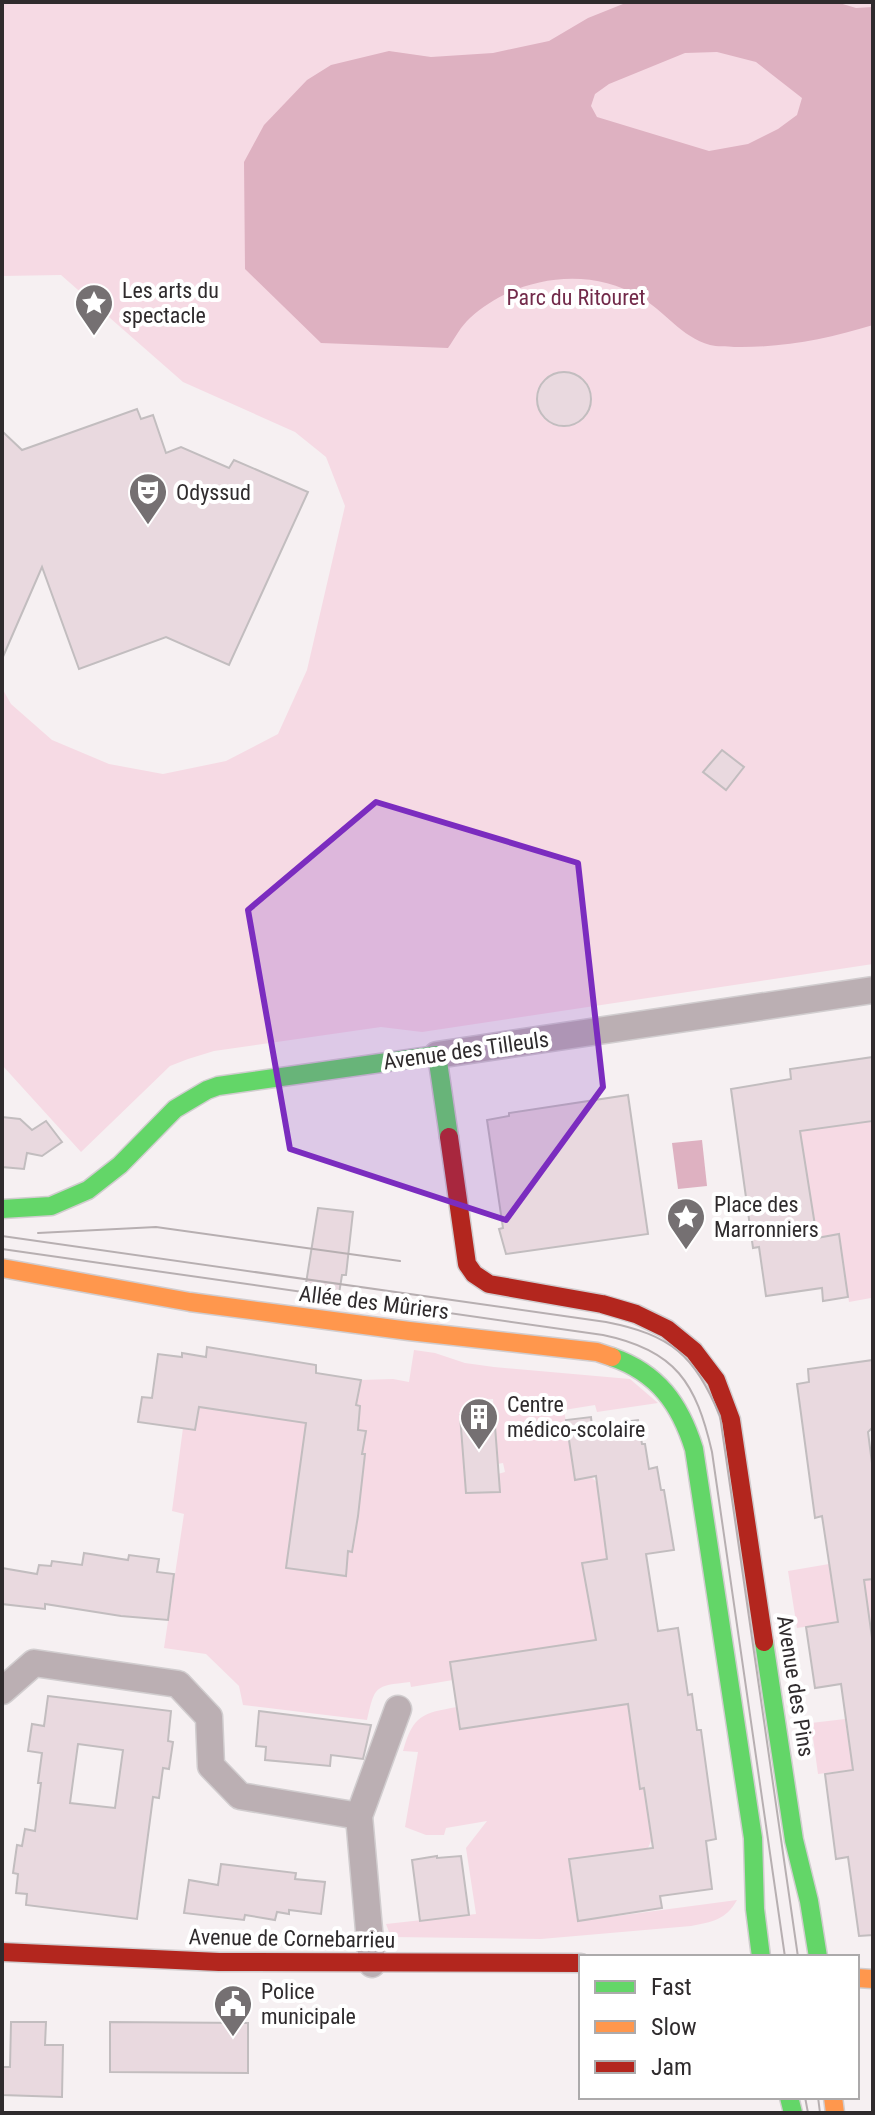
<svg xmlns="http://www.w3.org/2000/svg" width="875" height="2115" font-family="'Roboto Condensed',sans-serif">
<rect width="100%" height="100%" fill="#f6f0f2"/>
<g fill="#f6dae4" fill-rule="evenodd">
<polygon points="2,2 873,2 873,964 422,1032 381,1027 214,1051 188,1059 170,1066 81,1152 2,1065 2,688 11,704 52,740 109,764 163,774 226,761 278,734 307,670 345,506 326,457 295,432 183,382 61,275 2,276"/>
<polygon points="873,1121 873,1314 871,1298 849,1302 838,1235 816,1238 800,1131"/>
<path d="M414,1350L435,1353L465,1363L494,1367L630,1379L658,1403L597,1412L595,1405L564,1410L575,1479L591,1477L600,1485C598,1510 605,1534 611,1559L582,1563L596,1640L451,1662L453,1680L411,1687L410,1682C374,1686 375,1686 367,1720L243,1705L239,1686L206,1654L164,1648L184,1514L172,1511L183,1428L195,1430L199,1407L306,1423L286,1567L345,1576L348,1551H352L365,1455L362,1454L366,1432L358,1430L360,1406L356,1405L361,1380L393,1379L409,1382ZM493,1399L497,1464L503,1463L505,1472L498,1474L500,1491L467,1493L460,1415L474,1414L475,1400Z"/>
<polygon points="829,1564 832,1584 873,1579 873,1645 869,1618 797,1628 788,1571"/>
<path d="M628,1704L641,1789L644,1788L652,1839L648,1848L570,1859L579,1921L737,1900C726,1920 712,1922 691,1926L541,1939L391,1937L386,1924L476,1914L466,1848L487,1821L446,1828L444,1835H426L405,1827L418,1752L403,1751C413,1715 423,1713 457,1707L460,1729Z"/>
<polygon points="845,1719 849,1744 873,1741 873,1767 818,1774 811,1723"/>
</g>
<g fill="#deb1c1" fill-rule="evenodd">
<path d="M628,2H836L856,8L873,7V325C827,339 782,348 734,347C727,346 717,347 710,345C681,337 665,311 640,297C587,265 515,277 470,318C461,326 455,338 448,348L321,343L245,269L244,162L264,125L307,80L331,65L389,51L431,57L493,53L549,41L588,18ZM717,52L756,62L802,98L797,115L778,129L748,144L709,151L597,117L591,106L595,94L609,84L685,53Z"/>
<polygon points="702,1140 707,1186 678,1189 672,1143"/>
</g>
<g fill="#e9d9df" stroke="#c2bdbf" stroke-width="2" fill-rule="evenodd">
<circle cx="564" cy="399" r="27"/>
<polygon points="137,409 141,419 153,415 166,453 181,447 229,468 234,460 308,492 229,665 166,637 79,669 42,567 2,659 2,431 22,450"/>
<polygon points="722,750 744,767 726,790 703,772"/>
<polygon points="873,1057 873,1121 800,1131 817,1238 839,1234 848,1297 823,1301 822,1288 766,1296 759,1247 753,1248 731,1089 791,1079 790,1069"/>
<polygon points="628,1095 648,1234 506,1254 499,1229 503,1228 487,1120 509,1116 509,1113"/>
<polygon points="2,1117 20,1119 32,1130 46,1121 62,1142 42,1156 27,1153 24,1169 2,1167"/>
<polygon points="318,1208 353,1212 346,1275 342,1275 338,1300 304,1296"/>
<polygon points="207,1347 316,1365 316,1373 361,1380 356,1405 360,1406 358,1430 366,1431 362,1454 365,1454 358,1516 352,1552 348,1551 346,1576 286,1568 306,1423 199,1407 195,1430 138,1422 142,1397 152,1398 158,1354 182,1357 182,1353 206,1357"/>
<polygon points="873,1360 873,1427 868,1432 873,1471 873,1579 864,1580 873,1645 873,1935 859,1936 848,1857 836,1859 825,1774 853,1770 841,1684 815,1688 806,1627 838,1622 822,1516 815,1518 797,1384 809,1382 808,1369"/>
<polygon points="494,1413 500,1492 466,1493 460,1415"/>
<polygon points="591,1417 592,1426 638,1420 642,1444 645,1444 649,1469 657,1467 661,1490 664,1490 674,1550 646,1554 658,1631 678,1628 688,1695 692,1694 697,1730 701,1730 716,1839 706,1841 712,1889 660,1896 662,1908 578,1921 569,1859 653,1848 644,1788 640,1789 628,1704 460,1729 450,1662 596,1640 582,1563 607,1559 596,1476 575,1480 566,1420"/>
<polygon points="84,1553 128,1560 129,1555 159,1559 157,1572 174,1574 168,1620 121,1616 45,1604 45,1609 2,1604 2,1568 37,1574 39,1565 51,1566 52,1561 82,1565"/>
<path d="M48,1696L171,1711L168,1741L173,1742L169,1769L163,1768L159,1798L153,1797L137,1919L26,1905L27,1894L16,1893L18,1874L13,1873L17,1845L22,1846L25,1829L35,1831L41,1783H38L42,1753L28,1751L32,1724L44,1726ZM78,1744L123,1750L115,1808L70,1803Z"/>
<polygon points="259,1711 371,1725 363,1759 331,1755 330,1766 265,1760 266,1747 256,1746"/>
<polygon points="437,1856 437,1858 461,1856 469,1915 420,1921 412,1860"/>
<polygon points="221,1864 296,1873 295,1879 325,1882 321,1914 289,1910 289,1914 277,1912 275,1920 245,1915 244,1920 184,1913 189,1880 218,1885"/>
<polygon points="11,2022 46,2022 45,2045 63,2045 62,2097 2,2095 2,2067 10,2067"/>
<polygon points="110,2022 248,2023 248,2073 110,2072"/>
</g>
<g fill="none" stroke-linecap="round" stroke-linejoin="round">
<g stroke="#d1cdcf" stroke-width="29">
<g id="street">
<polyline points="437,1055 873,990"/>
<polyline points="2,1691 34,1663 178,1684 209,1717 211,1766 240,1796 359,1816"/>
<polyline points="372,1964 359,1816 398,1709"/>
</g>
</g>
<g stroke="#d1cdcf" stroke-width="21">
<g id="fast">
<polyline points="2,1209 51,1206 88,1190 120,1165 175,1109 207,1090 218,1086 437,1055 449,1137"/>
<path d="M612,1357C658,1373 680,1404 694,1449L753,1838L755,1909L761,1957"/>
<polyline points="764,1642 794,1840 809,1901 818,1957"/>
<polyline points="789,2097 793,2113"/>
</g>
</g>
<g stroke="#d1cdcf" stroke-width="21">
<g id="slow">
<polyline points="2,1268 190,1302 409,1331 597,1352 612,1357"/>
<polyline points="857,1978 873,1979"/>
<polyline points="833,2097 835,2113"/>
</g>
</g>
<g stroke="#d1cdcf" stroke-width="21">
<g id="jam">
<polyline points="449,1137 467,1264 474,1274 489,1284 602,1304 636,1314 667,1329 694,1351 716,1380 731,1420 764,1642"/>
<polyline points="2,1952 219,1962 581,1963"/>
</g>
</g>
<use href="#street" stroke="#bbafb3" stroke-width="26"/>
<use href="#fast" stroke="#63d668" stroke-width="18"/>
<use href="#slow" stroke="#ff974d" stroke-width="18"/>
<use href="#jam" stroke="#b3261e" stroke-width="18"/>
<g stroke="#b7afb1" stroke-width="2">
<polyline points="38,1233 156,1227 400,1261"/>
<path d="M2,1236L606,1322C672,1335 694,1355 720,1416L798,1957"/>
<path d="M2,1249L603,1335C676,1350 696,1383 712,1452L785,1957"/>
<polyline points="805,2097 808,2113"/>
<polyline points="818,2097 820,2113"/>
</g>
</g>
<path fill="#7b2cbf" fill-opacity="0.2" stroke="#7b2cbf" stroke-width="6" stroke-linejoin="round" d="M376,802L578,863L603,1087L506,1220L290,1149L248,910Z"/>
<defs>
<g id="sight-pin" transform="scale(2)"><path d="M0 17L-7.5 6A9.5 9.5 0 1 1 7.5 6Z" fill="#757072" stroke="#fff"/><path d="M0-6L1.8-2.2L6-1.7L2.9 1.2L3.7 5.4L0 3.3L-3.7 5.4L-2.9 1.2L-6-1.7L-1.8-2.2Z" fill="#fff"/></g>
<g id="theatre-pin" transform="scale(2)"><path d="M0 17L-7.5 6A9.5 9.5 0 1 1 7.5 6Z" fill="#757072" stroke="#fff"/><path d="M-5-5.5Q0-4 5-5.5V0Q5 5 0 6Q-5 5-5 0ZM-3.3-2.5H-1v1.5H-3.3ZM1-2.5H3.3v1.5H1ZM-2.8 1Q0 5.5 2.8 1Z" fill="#fff"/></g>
<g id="building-pin" transform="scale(2)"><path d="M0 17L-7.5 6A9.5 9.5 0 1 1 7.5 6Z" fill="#757072" stroke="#fff"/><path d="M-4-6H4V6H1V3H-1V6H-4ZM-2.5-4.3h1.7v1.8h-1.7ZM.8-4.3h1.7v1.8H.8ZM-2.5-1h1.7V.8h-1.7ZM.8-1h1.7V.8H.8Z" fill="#fff"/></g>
<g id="civic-pin" transform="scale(2)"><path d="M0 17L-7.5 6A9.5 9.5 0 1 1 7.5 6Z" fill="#757072" stroke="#fff"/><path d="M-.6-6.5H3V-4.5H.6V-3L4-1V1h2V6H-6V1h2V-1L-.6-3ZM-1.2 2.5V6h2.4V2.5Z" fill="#fff"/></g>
</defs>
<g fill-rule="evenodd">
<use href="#sight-pin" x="94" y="303"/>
<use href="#theatre-pin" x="148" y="492"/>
<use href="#sight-pin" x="686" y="1217"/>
<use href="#building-pin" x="479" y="1417"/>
<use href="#civic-pin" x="233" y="2004"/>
</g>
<g text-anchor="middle" stroke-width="8" stroke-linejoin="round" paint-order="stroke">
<g font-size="22" fill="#2f2b2d" stroke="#fff" text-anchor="start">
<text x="122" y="298">Les arts du<tspan x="122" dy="25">spectacle</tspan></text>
<text x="176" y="500">Odyssud</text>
<text x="714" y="1212">Place des<tspan x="714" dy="25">Marronniers</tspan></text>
<text x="507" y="1412">Centre<tspan x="507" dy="25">médico-scolaire</tspan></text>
<text x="261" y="1999">Police<tspan x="261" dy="25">municipale</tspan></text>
</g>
<g font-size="22" fill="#722a4a" stroke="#fff">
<text x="576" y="305">Parc du Ritouret</text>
</g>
<g font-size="22" fill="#2f2b2d" stroke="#fff">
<text transform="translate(466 1050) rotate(-8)" y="8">Avenue des Tilleuls</text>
<text transform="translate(374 1302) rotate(7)" y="8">Allée des Mûriers</text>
<text transform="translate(796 1686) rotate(81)" y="8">Avenue des Pins</text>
<text transform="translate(292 1938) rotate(1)" y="8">Avenue de Cornebarrieu</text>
</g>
</g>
<rect width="875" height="2115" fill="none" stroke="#2f2b2d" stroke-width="8"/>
<rect x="579" y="1955" width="280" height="144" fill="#ffffff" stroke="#acaaab" stroke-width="2"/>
<rect x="595" y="1981" width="40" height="12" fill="#63d668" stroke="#acaaab" stroke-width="2"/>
<text x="651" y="1995" font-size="24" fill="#2f2b2d">Fast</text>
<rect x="595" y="2021" width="40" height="12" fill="#ff974d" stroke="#acaaab" stroke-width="2"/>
<text x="651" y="2035" font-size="24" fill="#2f2b2d">Slow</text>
<rect x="595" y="2061" width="40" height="12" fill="#b3261e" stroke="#acaaab" stroke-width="2"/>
<text x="651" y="2075" font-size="24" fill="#2f2b2d">Jam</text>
</svg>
